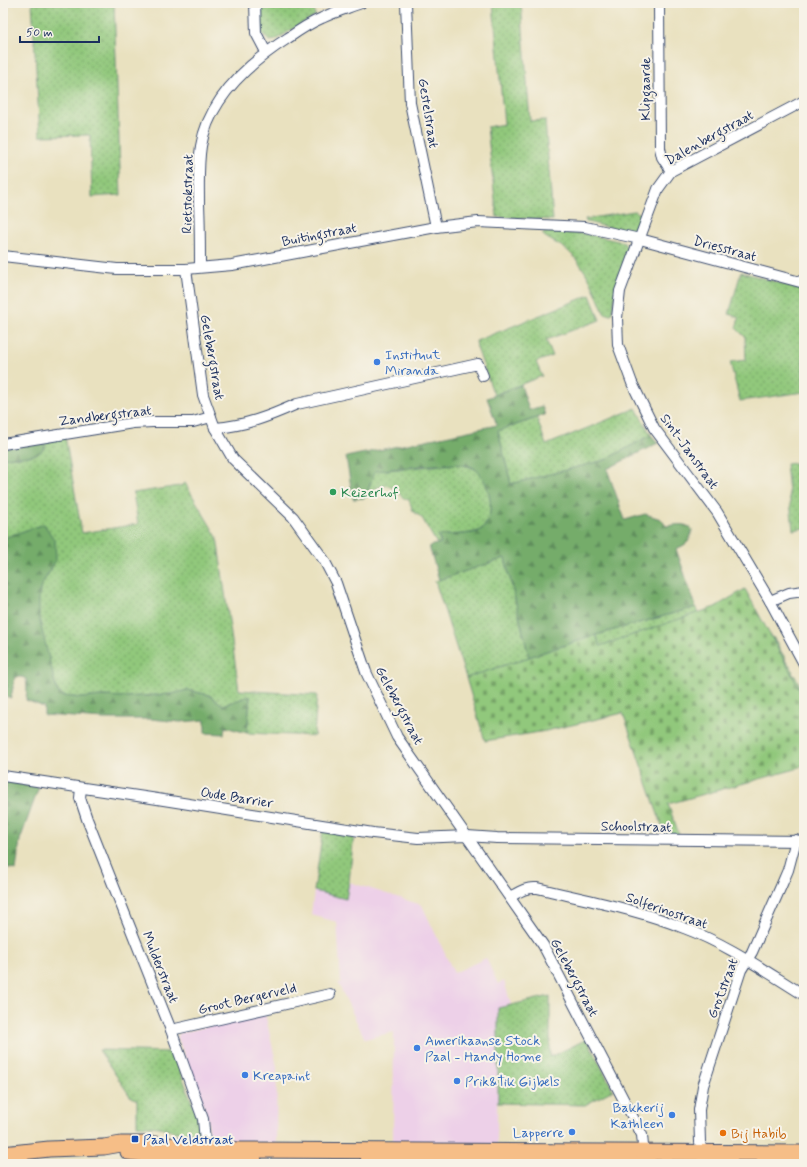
<svg xmlns="http://www.w3.org/2000/svg" width="807" height="1167" font-family="Mynerve,sans-serif">
<defs>
<pattern id="grass-dots" width="8" height="8" patternUnits="userSpaceOnUse"><rect width="8" height="8" fill="#91c87b"/><path d="M2 2h.1M6 6h.1" fill="none" stroke="#76a368" stroke-width="1.8" stroke-linecap="round"/></pattern>
<pattern id="forest-firs" width="22" height="20" patternUnits="userSpaceOnUse"><rect width="22" height="20" fill="#74ac6b"/><path d="M5 1l3.5 6h-7zM16 11l3.5 6h-7z" fill="#5e8c5b"/></pattern>
<pattern id="cemetery-stones" width="16" height="16" patternUnits="userSpaceOnUse"><rect width="16" height="16" fill="#91c87b"/><path d="M2 7V4a2 2 0 0 1 4 0v3zM10 15v-3a2 2 0 0 1 4 0v3z" fill="#76a368"/></pattern>
</defs>
<rect width="100%" height="100%" fill="#f7f3e8"/>
<filter id="ink" filterUnits="userSpaceOnUse"><feTurbulence type="fractalNoise" baseFrequency=".025" numOctaves="2"/><feDisplacementMap in="SourceGraphic" scale="8" xChannelSelector="R" yChannelSelector="G"/><feConvolveMatrix kernelMatrix="1 2 1 2 8 2 1 2 1" color-interpolation-filters="sRGB"/></filter>
<filter id="wash" filterUnits="userSpaceOnUse"><feTurbulence type="fractalNoise" baseFrequency=".012" numOctaves="4" result="noise"/><feDisplacementMap in="SourceGraphic" scale="16" xChannelSelector="R" yChannelSelector="G"/><feGaussianBlur stdDeviation="0.9" result="paint"/><feColorMatrix in="noise" values="0 0 0 0 0 0 0 0 0 0 0 0 0 0 0 0 0 1.4 0 .05"/><feComposite in="paint" operator="in"/></filter>
<g filter="url(#wash)">
<rect width="100%" height="100%" fill="#e9e1bf"/>
<g fill="#edd0e8">
<polygon points="349,882 422,905 454,973 486,958 498,984 504,981 511,1004 498,1008 497,1145 393,1144 394,1032 365,1039 338,983 341,983 337,922 311,915 314,891 346,899"/>
<polygon points="265,1013 277,1067 276,1143 213,1141 209,1132 207,1115 177,1036 180,1033"/>
</g>
<g fill="url(#grass-dots)" stroke="#567c6c">
<polygon points="32,3 114,3 121,195 92,197 90,135 40,136"/>
<polygon points="259,3 314,3 315,16 297,26 276,40 269,41 260,31"/>
<polygon points="493,3 521,3 530,121 545,120 553,220 497,217 487,127 504,124"/>
<path d="M634,211L641,214L644,218C642,222 640,226 636,228C626,234 598,224 586,222L585,219Z"/>
<path d="M545,231L586,234L623,242L627,247L628,253L616,288L612,314L610,315L604,313C595,291 587,268 568,251C562,245 546,239 542,234Z"/>
<polygon points="741,272 804,290 803,358 804,392 740,401 730,362 746,360 745,337 736,328 739,318 729,314"/>
<polygon points="590,295 600,320 546,340 553,356 536,362 542,376 494,395 477,348 476,341"/>
<polygon points="636,408 651,435 605,460 511,484 498,431 537,418 546,445"/>
<path d="M65,436L82,533L138,524L133,493L180,486L185,483L217,537L239,690L317,695L314,736L247,733L250,696L223,705L209,695L187,690L173,694L126,697L101,696L82,698L63,696L57,691C50,664 32,613 40,587C43,581 48,574 52,569L3,539V458C16,456 38,459 45,447L43,442Z"/>
<polygon points="804,462 804,528 793,530 786,464"/>
<path d="M457,464C467,466 475,467 482,475C492,488 496,522 478,531C471,534 447,535 438,536L441,543L437,544L422,518L413,511L409,500C404,499 402,497 399,493C385,479 376,487 365,498L375,471Z"/>
<polygon points="505,558 529,657 466,678 435,581"/>
<polygon points="696,607 698,613 600,646 596,635"/>
<path d="M772,637L775,639V640L779,646L778,647L781,649L780,650L786,659L785,660L791,668V669L793,671L792,673C796,676 795,678 799,681L798,682L804,691V697Z"/>
<polygon points="323,829 354,834 349,882 346,899 314,891"/>
<polygon points="550,996 550,1057 587,1039 613,1090 585,1105 498,1103 498,1008"/>
<polygon points="99,1050 173,1052 197,1116 200,1128 198,1137 182,1134 160,1127 137,1125 137,1100 130,1096"/>
<path d="M689,1158V1164C680,1164 663,1167 656,1159Z"/>
</g>
<g fill="url(#forest-firs)" stroke="#486e64">
<path d="M521,385L529,410L542,406L545,415L498,431L511,484L605,460L651,435L658,443L607,469L625,520L645,514L661,519L666,526C675,525 685,522 692,529C691,542 687,544 676,549L696,607L596,635L529,657L505,558L439,580L429,546L441,543L438,536C447,535 470,534 477,532C500,522 490,476 472,467C458,460 393,469 375,471L365,498L353,499L346,457L497,425L487,398Z"/>
<path d="M43,442L45,447C38,459 16,456 3,458V448Z"/>
<polygon points="44,524 55,541 56,560 41,586 39,595 39,618 57,691 63,696 82,698 101,696 126,697 172,694 187,690 209,695 223,705 250,696 247,733 225,727 224,734 205,733 205,720 180,722 151,719 104,719 44,715 44,707 26,700 27,688 26,679 22,677 15,677 11,698 3,695 3,539 9,536"/>
<polygon points="3,781 39,787 20,840 16,870 3,867"/>
</g>
<polygon fill="url(#cemetery-stones)" stroke="#567c6c" points="745,589 804,697 804,764 796,769 668,804 679,835 665,835 623,713 546,731 485,741 466,678 596,635 600,646 715,607"/>
</g>
<g filter="url(#ink)">
<g fill="none" stroke-linecap="round" stroke-linejoin="round">
<g stroke="#3a4a6d" stroke-width="12">
<g id="minor">
<polyline points="255,3 256,33 266,52"/>
<polyline points="406,3 410,103 436,227"/>
<polyline points="659,3 660,148 662,157 671,171"/>
<polyline points="804,101 671,171 658,189 620,291 617,318 618,345 632,383 654,428 717,512 770,601 804,664"/>
<polyline points="3,256 117,269 186,269 232,265 436,227 478,222 585,227 640,239 804,283"/>
<path d="M200,267C200,246 200,225 199,204C199,184 198,165 201,146C209,98 249,63 288,38C298,31 310,23 322,18C334,12 348,8 361,3"/>
<polyline points="186,269 203,395 215,428 233,459 293,517 324,560 336,583 366,672 397,737 543,945 642,1135 644,1157"/>
<path d="M215,428C245,426 270,416 297,404L478,364L483,376"/>
<polyline points="3,444 133,423 153,422 193,422 211,417"/>
<polyline points="770,601 789,593 804,591"/>
<polyline points="3,776 151,798 373,833 418,838 467,836 497,838 804,841"/>
<polyline points="81,788 80,798 87,819 171,1030 203,1119 206,1153"/>
<path d="M510,897C519,892 526,887 537,888C586,900 637,909 684,928C727,944 765,971 804,995"/>
<polyline points="171,1030 330,994"/>
<polyline points="704,1164 700,1142 699,1110 703,1086 741,970 752,952 782,884 788,870 796,840"/>
</g>
</g>
<g stroke="#3a4a6d" stroke-width="17">
<g id="primary">
<polyline points="128,1152 174,1157 254,1160"/>
<polyline points="3,1154 49,1149 104,1147 121,1144 153,1144 239,1150 804,1153"/>
<polyline points="368,1161 649,1164"/>
</g>
</g>
<use href="#minor" stroke="#fff" stroke-width="10"/>
<use href="#primary" stroke="#f6be87" stroke-width="15"/>
</g>
</g>
<g fill="#3f7fe0" stroke="#f7f3e8" stroke-width="1.5">
<circle cx="377" cy="362" r="4"/>
<circle cx="417" cy="1048" r="4"/>
<circle cx="245" cy="1075" r="4"/>
<circle cx="457" cy="1081" r="4"/>
<circle cx="672" cy="1115" r="4"/>
<circle cx="572" cy="1132" r="4"/>
</g>
<circle fill="#2e9e5b" stroke="#f7f3e8" stroke-width="1.5" cx="333" cy="492" r="4"/>
<circle fill="#e8710a" stroke="#f7f3e8" stroke-width="1.5" cx="723" cy="1133" r="4"/>
<rect fill="#1a4fb4" stroke="#f7f3e8" stroke-width="1.5" x="131" y="1135" width="8" height="8" rx="2"/>
<g text-anchor="middle" stroke-width="4" stroke-linejoin="round" paint-order="stroke">
<g font-size="14" fill="#1b2f5e" stroke="#f7f3e8">
<text transform="translate(645 89) rotate(-90)" y="5">Klipgaarde</text>
<text transform="translate(429 113) rotate(81)" y="5">Gestelstraat</text>
<text transform="translate(709 137) rotate(-29)" y="5">Dalenbergstraat</text>
<text transform="translate(187 194) rotate(-89)" y="5">Rietstokstraat</text>
<text transform="translate(319 234) rotate(-11)" y="5">Buitingstraat</text>
<text transform="translate(725 248) rotate(15)" y="5">Driesstraat</text>
<text transform="translate(213 357) rotate(80)" y="5">Gelebergstraat</text>
<text transform="translate(105 415) rotate(-7)" y="5">Zandbergstraat</text>
<text transform="translate(690 451) rotate(54)" y="5">Sint-Janstraat</text>
<text transform="translate(400 705) rotate(62)" y="5">Gelebergstraat</text>
<text transform="translate(237 797) rotate(9)" y="5">Oude Barrier</text>
<text transform="translate(636 826) rotate(1)" y="5">Schoolstraat</text>
<text transform="translate(667 910) rotate(19)" y="5">Solferinostraat</text>
<text transform="translate(161 967) rotate(68)" y="5">Mulderstraat</text>
<text transform="translate(575 977) rotate(62)" y="5">Gelebergstraat</text>
<text transform="translate(722 988) rotate(-69)" y="5">Grotstraat</text>
<text transform="translate(247 998) rotate(-13)" y="5">Groot Bergerveld</text>
</g>
<g font-size="14" fill="#366cbe" stroke="#f7f3e8" text-anchor="start">
<text x="385" y="359">Instituut<tspan x="385" dy="16">Miranda</tspan></text>
<text x="425" y="1045">Amerikaanse Stock<tspan x="425" dy="16">Paal - Handy Home</tspan></text>
<text x="253" y="1080">Kreapaint</text>
<text x="465" y="1086">Prik&amp;Tik Gijbels</text>
<text x="664" y="1112" text-anchor="end">Bakkerij<tspan x="664" dy="16">Kathleen</tspan></text>
<text x="564" y="1137" text-anchor="end">Lapperre</text>
</g>
<g font-size="14" fill="#27864d" stroke="#f7f3e8" text-anchor="start">
<text x="341" y="497">Keizerhof</text>
</g>
<g font-size="14" fill="#c56008" stroke="#f7f3e8" text-anchor="start">
<text x="731" y="1138">Bij Habib</text>
</g>
<g font-size="14" fill="#164399" stroke="#f7f3e8" text-anchor="start">
<text x="143" y="1144">Paal Veldstraat</text>
</g>
</g>
<rect width="807" height="1167" fill="none" stroke="#f7f3e8" stroke-width="16"/>
<path d="M20 36v6h79v-6" fill="none" stroke="#1b2f5e" stroke-width="2"/>
<text x="26" y="36" font-size="12" fill="#1b2f5e" stroke="#f7f3e8" stroke-width="3" paint-order="stroke">50 m</text>
</svg>
